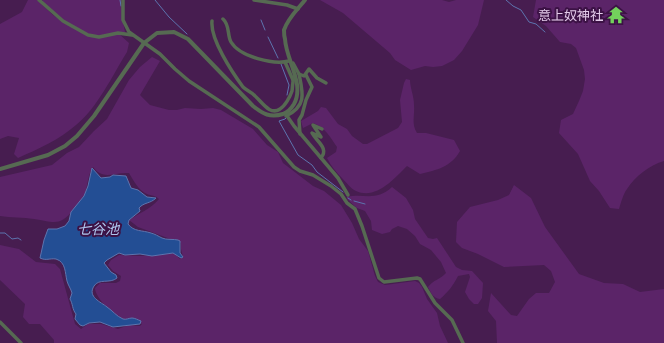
<svg xmlns="http://www.w3.org/2000/svg" width="664" height="343" font-family="'Exo 2','Noto Sans JP',sans-serif">
<rect width="100%" height="100%" fill="#471d50"/>
<g fill="#5b2468">
<path d="M28,0H37L53,15L63,22L93,37L119,34L129,43L127,52C112,76 98,107 76,125C59,140 38,149 18,158L14,154L19,138L8,136L0,139V24L22,12Z"/>
<polygon points="43,0 122,0 123,22 125,32 100,36 90,35 65,21 42,1"/>
<polygon points="320,0 442,0 449,2 456,0 484,0 478,25 462,51 454,60 442,66 433,67 425,66 411,70 395,60 390,53 343,13"/>
<path d="M536,0H664V161C650,165 635,176 627,189C623,194 621,203 619,209L610,208L599,191L590,181L578,154L559,133L561,120L573,114L579,101L583,91L585,79L584,70L576,48L571,44L560,42L546,26L533,17Z"/>
<path d="M152,57L160,61L140,95L150,105L169,110H177L185,108L201,109L213,108L221,110L253,129L267,145L278,152L283,163L313,186L324,191L341,205L352,223L359,239L368,251L375,276L378,282L385,285L415,281L419,283L422,287L427,299L437,313L440,326L448,343H54V340L40,324H29L23,317L25,304L0,280V245L19,249L36,262L55,264L60,269L75,324L81,329L88,324H101L118,329L129,325L140,326L142,324C136,320 133,323 127,321C116,319 95,298 95,288L100,283H116L120,281L121,276L113,271L108,265L111,260L119,255L141,256L174,253L180,259L183,257L181,249V243L138,227L129,220C139,213 151,209 159,199C155,195 152,196 147,194C139,191 133,180 129,173C113,172 104,181 93,167C87,176 88,187 84,196C81,201 77,205 74,209C60,227 54,222 34,219C23,217 11,218 0,216V177L52,165L67,153L79,147L94,131L107,119L129,80L140,67Z"/>
<path d="M406,79L410,80C410,88 414,96 414,105C415,115 411,124 417,133H426L454,140L460,151C451,167 437,170 420,174L407,166C394,179 376,200 356,191C351,189 346,182 342,178C336,172 331,166 327,158L336,152L337,147C330,137 325,127 313,123L303,128L301,121L318,111L321,107L326,108L338,124L347,129L352,136L363,144H367L398,128L402,122L400,100L404,83Z"/>
<polygon points="514,185 531,198 545,227 579,274 604,283 623,284 640,292 664,289 664,343 497,343 496,321 488,311 491,293 511,315 517,316 529,299 536,293 549,293 555,282 551,271 544,265 504,267 478,254 462,248 456,242 457,222 470,207 498,200 509,195"/>
<path d="M392,187L406,198L413,210L415,219L428,238L433,239L437,238L456,267L462,270L472,271L483,283L482,298L478,304H474L469,299L465,292L470,277L469,274L458,276C453,286 448,292 440,299C433,298 431,293 428,287C433,280 441,279 446,273L441,262L431,250L420,244L415,236L407,229L398,226L392,229L390,232L382,234L372,230L371,221L365,211L357,208L347,199V197C364,193 376,202 392,187Z"/>
</g>
<path fill="#234e94" stroke="#5d74ae" d="M92,168L101,178L110,177L113,175L126,176L131,188L138,190L147,197L156,198C150,204 144,202 139,208L140,211L129,220L128,224C134,232 142,230 151,233C155,234 158,236 162,238C166,240 174,239 178,240L180,241V253L183,257L181,258L173,253L152,256L140,254L125,255L119,253L107,260L104,263L111,272L116,275L117,278C110,284 99,278 94,286C87,297 101,302 107,307C113,311 116,316 123,319C126,320 129,318 132,318C135,318 138,320 141,321L140,324L113,327L100,322L89,323L83,326L80,325L75,319L76,314C72,309 73,304 70,299L72,293C71,289 68,285 67,281C65,273 66,262 56,259C50,258 46,261 40,258L44,240L48,229H57L65,226L69,221L71,212L84,196L88,186Z"/>
<g fill="none" stroke-linecap="round" stroke-linejoin="round">
<g stroke="#5d74ae" stroke-width="1">
<polyline points="120,0 121,6"/>
<polyline points="155,0 169,17 187,34"/>
<polyline points="506,0 513,6 521,10 529,22 536,24 545,32"/>
<polyline points="261,20 265,30"/>
<polyline points="268,37 278,58"/>
<polyline points="281,64 289,85 287,95"/>
<polyline points="286,118 285,119 279,121 298,155 312,165 317,172 343,192"/>
<polyline points="348,198 351,200"/>
<polyline points="354,201 365,204"/>
<polyline points="0,233 5,233 12,239 18,238 21,240"/>
</g>
<g stroke="#566a52" stroke-width="3.5">
<polyline points="39,0 63,21 88,35 99,37 118,33 132,35"/>
<polyline points="123,0 123,20 129,32 160,54 175,69 189,81 259,127 294,167 300,171 313,175 331,186 341,194 347,203 355,209 362,226 379,278 384,282 417,278 420,279 435,303 452,320 463,343"/>
<polyline points="254,0 287,5 298,9"/>
<path d="M223,19C230,25 227,35 231,42C240,57 274,65 289,61"/>
<path d="M212,21C210,39 232,72 243,87C247,91 252,92 255,96C262,102 270,116 280,109C285,106 290,97 292,91C293,85 292,81 295,76"/>
<polyline points="285,62 293,80"/>
<polyline points="293,63 299,74 304,76 309,69 317,78 326,83"/>
<polyline points="285,113 294,126 338,178 348,195"/>
<path d="M286,116C307,106 303,93 299,74"/>
<polyline points="300,134 299,120 302,115 306,100 312,87 306,75"/>
<path d="M321,158C329,148 317,142 312,133L321,137L313,125L322,129"/>
<polyline points="0,322 21,343"/>
</g>
<path stroke="#566a52" stroke-width="4" d="M0,169L48,155L65,146L77,136L94,116L144,43L157,33L174,32L188,39L253,106C263,114 270,118 283,114C288,112 291,109 294,104C305,84 286,60 285,39C284,36 284,33 284,30C288,18 298,9 305,0"/>
</g>
<defs>
<g id="temple-bare" transform="scale(1.38)"><path d="M0-6L5-2H3V0L6.5 2.5H4V6H1.5V3h-3V6H-4V2.5H-6.5L-3 0V-2H-5Z" fill="#73d25c" stroke="#3c1245" stroke-width="2.5" paint-order="stroke"/></g>
</defs>
<g fill-rule="evenodd">
<use href="#temple-bare" x="616" y="15"/>
</g>
<g text-anchor="middle" stroke-width="4" stroke-linejoin="round" paint-order="stroke">
<g font-size="13" fill="#e4cbea" stroke="#3c1245" text-anchor="end">
<text x="603" y="20">意上奴神社</text>
</g>
<g font-size="14" font-style="italic" fill="#aec7ef" stroke="#3c1245">
<text x="98" y="234">七谷池</text>
</g>
</g>
</svg>
